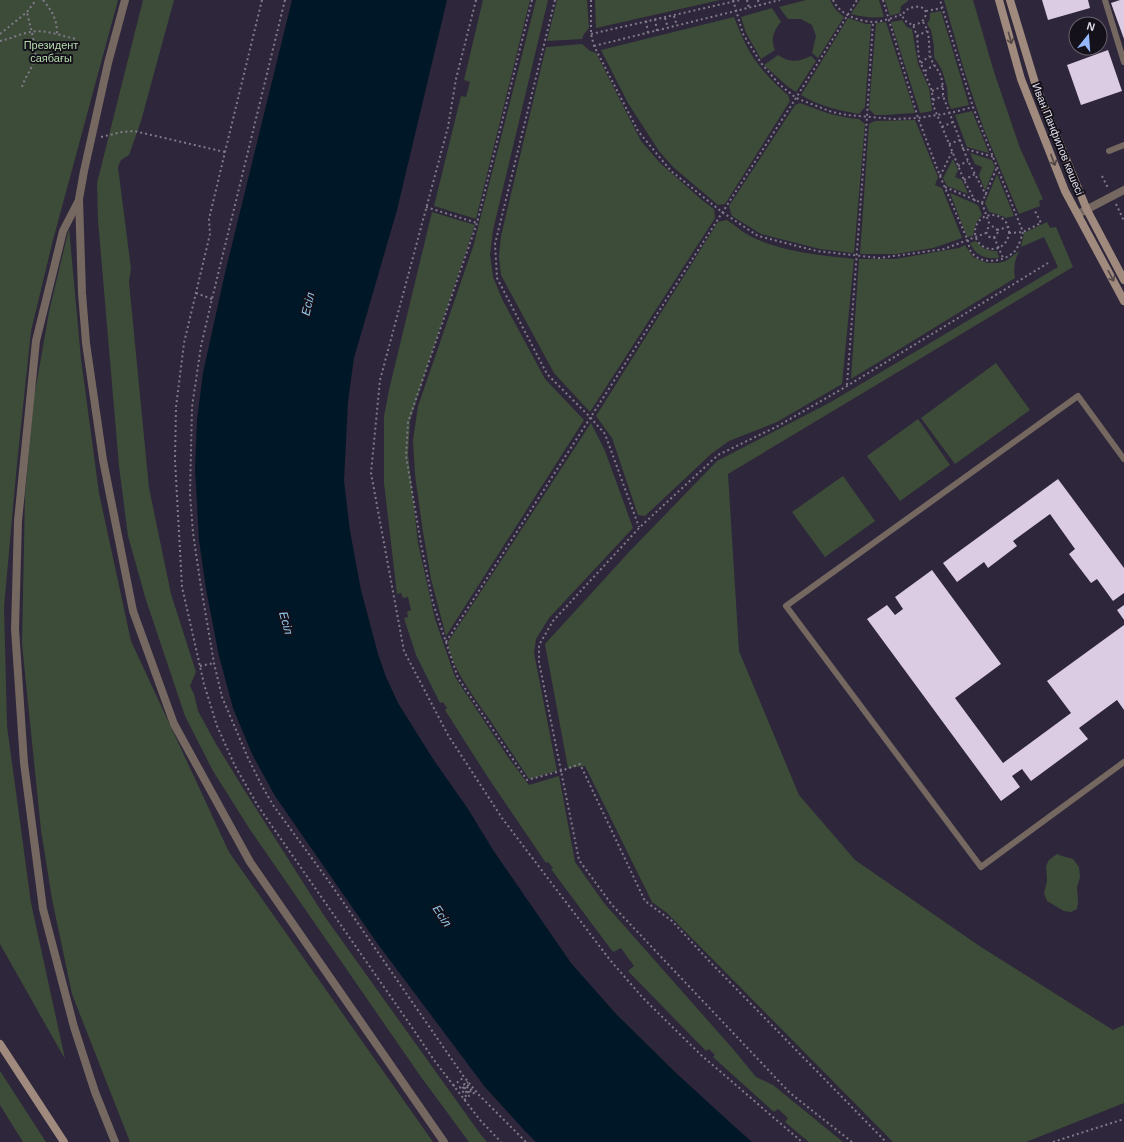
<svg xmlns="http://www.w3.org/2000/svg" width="1124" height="1142" font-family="Helvetica,sans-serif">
<rect width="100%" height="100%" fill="#2e263a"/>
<g fill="#3d4c38">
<polygon points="0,0 118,0 53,240 31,331 17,464 4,607 7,726 31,903 65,1059 0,944"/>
<polygon points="143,0 174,0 141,121 129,155 121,160 118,167 131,269 129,282 149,488 171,594 196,672 190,686 194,694 198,711 216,744 243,788 325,917 481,1135 487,1142 469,1142 421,1077 249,828 213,771 185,716 146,600 128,536 119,466 98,220 97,183"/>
<polygon points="483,0 530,0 476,219 434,206 461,96 466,97 470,82 464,80"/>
<polygon points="536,0 548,0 493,230 490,255 493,277 503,301 545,379 584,420 446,636 431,579 423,532 415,475 413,440 418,406 473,247"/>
<polygon points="557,0 587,0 589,28 584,34 582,39 547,41"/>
<polygon points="595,0 720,0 596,28"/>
<polygon points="806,0 830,0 835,9 844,17 818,58 812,53 816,36 812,25 801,19 788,19 779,7"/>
<path d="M860,0H879L884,17C872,18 863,17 851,14Z"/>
<polygon points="885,0 908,0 908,1 901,6 900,13 890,16"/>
<polygon points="944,0 973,0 994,72 1020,148 1043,199 1039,201 1040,206 1019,214 983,127 964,70"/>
<path d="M772,8L781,22C774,30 770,39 775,50L761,59L746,33L741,17Z"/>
<polygon points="941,11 969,105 951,109 948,101 947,87 942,70 934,57 934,46 931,30 927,24 930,19 930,13"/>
<path d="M734,17C738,27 742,37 747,47C755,63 774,84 788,95L790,101L725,204L718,205L673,167L659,151L628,103L601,50Z"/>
<path d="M848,18L866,24H871L865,107L859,114C839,110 818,106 801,95Z"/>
<polygon points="902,20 907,27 912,29 918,64 929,88 932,111 920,113 891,22"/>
<polygon points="886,22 915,113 885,115 875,115 869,109 876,23"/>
<polygon points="582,44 590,51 596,53 641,141 660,163 703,201 714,209 715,218 590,412 554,373 501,275 499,256 501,236 546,47"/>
<path d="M778,55C790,63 798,62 811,56L816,61L796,92L787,86L764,65Z"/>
<polygon points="800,103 830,114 849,118 859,119 865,124 854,253 820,249 761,234 732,216 729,206 795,105"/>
<polygon points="972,111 989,153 967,147 955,115"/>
<polygon points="915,120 938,177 935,185 942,188 962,238 933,248 896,254 860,254 869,124 875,121"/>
<polygon points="970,153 992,160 995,167 985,191 979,175 982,167 975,164"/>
<polygon points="953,159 958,170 955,177 962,180 968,194 947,186 943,178"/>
<polygon points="997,174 1014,216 1006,218 997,214 989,212 985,203"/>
<polygon points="950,193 978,205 982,215 976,223 973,236 967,237"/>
<polygon points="432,212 475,225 424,376 410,421 408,454 418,543 435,619 455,677 508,757 529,785 559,776 575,862 604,903 733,1049 756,1077 773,1085 843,1142 809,1142 785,1122 788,1118 778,1109 774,1112 713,1057 715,1055 709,1049 706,1051 628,971 634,966 621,948 613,952 551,869 553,868 548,862 546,863 487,776 445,710 447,708 443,702 440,703 416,655 404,618 408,617 407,612 411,610 408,597 403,598 401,593 397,594 384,483 384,416 389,390"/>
<path d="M727,220C735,225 742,232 750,236C781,252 820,255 854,259L842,384L777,422L729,441L711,454L645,516L638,515L612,438L596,416L718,222Z"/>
<polygon points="1047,222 1050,228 1056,227 1073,267 728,474 739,651 799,795 855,860 981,947 1113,1030 1124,1025 1124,1103 1026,1142 893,1142 667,913 652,902 585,766 568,768 545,644 630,551 717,461 829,403 1058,267 1044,237 1021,247 1024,233"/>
<polygon points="69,228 81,359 99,493 131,641 229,852 433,1142 130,1142 72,994 52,899 41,830 22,644 25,495 34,398 49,312"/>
<path d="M976,241C982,249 988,251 997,251L999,258C985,259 976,256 970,243Z"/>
<path d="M965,245L973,257L987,263H998L1006,261L1019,251C1015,260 1013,268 1015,278L851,379L859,259H895L959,248Z"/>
<polygon points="996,363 1030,410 955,464 921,418"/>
<polygon points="918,419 950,465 900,501 867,456"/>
<path d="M591,423L605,451L633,528L549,618L536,639L534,653L557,771L529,779C516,759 503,740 490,720C476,700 450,666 448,642Z"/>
<polygon points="843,476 875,521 825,557 792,512"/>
<polygon points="1057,854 1062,856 1073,859 1079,867 1080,877 1077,887 1078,903 1077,909 1071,912 1064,911 1047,901 1044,893 1047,881 1046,866 1049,860"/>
<polygon points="0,1071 46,1142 23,1142 0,1105"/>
</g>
<polygon fill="#001727" points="292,0 447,0 397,210 354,358 348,401 344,481 350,531 361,590 378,654 386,677 398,703 433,759 468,809 493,850 571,963 616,1014 676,1073 735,1127 752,1142 536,1142 524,1130 485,1087 377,943 275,796 252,754 233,708 219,656 206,589 199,540 195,469 197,420 203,373 225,273"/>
<g fill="#dbcce4">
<polygon points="1042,0 1088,0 1090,8 1048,20"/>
<polygon points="1120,0 1124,0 1124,39 1111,3"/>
<polygon points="1108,50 1122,91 1081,105 1067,65"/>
<polygon points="1058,479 1124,568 1124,593 1113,601 1097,579 1091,583 1069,554 1075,549 1050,514 1013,541 1017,546 988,568 984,562 957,582 943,563"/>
<polygon points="932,570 1001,664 955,698 1003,763 1071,713 1047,681 1124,625 1124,710 1117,700 1079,728 1088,739 1031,781 1022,769 1012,776 1020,787 1001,801 867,619 887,605 895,615 903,609 895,597"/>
<polygon points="1124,605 1124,620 1117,610"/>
</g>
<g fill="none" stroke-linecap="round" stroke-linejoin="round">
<g stroke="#807a8b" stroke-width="2" stroke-dasharray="2 3" stroke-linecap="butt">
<path d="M43,0C52,11 57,19 57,34"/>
<polyline points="262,0 225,152 209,219 210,234 184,343 176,407 175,460 182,587 204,684 217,726 235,766 258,806 409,1023 434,1060 480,1120 501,1142"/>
<polyline points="285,0 212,299 201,346 196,380 192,407 190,494 193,533 201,587 214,663 222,697 248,758 262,786 273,805 330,883 464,1077 479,1095 526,1142"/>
<polyline points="476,0 456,79 448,127 380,380 371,473 404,651 448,735 502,818 610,960 643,998 701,1055 802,1142"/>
<polyline points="532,0 477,223 408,422 406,456 421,544 433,603 458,678 527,780 561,771 580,764 645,901 672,921 712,964 886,1142"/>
<polyline points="555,0 495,244 497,278 547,374 590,417 605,434 639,527"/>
<polyline points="591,0 591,34 594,46 638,131 671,171 722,212 758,236 817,251 879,258 916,253 944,249 986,233"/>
<polyline points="733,0 743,34 761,63 779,84 796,98 832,112 847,115 895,119 918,118 950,113 973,107"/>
<polyline points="747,0 749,8"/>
<polyline points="758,0 759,5"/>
<path d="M833,0C840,15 858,21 873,22C883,22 894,17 903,14"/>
<path d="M883,0L918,118L940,176L968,241C969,245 969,250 972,253C982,265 1003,262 1014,252C1019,247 1021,238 1023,232L973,107L940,0"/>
<polyline points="926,11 942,8"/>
<polyline points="674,16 677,26"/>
<polyline points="665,18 668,28"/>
<polyline points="655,19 657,31"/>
<polyline points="646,21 648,33"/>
<path d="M923,22C931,34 928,42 930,55C931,62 937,68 940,74C943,81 943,89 943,96L968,161L986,195"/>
<path d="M913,25C921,24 928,18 925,10C918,0 887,15 913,25L917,36L919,59L932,91L933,105L964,180L975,201"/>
<polyline points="0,34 27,12 36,0"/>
<polyline points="591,34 740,0"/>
<polyline points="917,36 927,31"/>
<path d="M0,41C10,39 20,34 30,32C45,29 61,36 76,39"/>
<polyline points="594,46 780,0"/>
<polyline points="921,63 929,56"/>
<polyline points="925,71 934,65"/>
<path d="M22,87C25,77 32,69 35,58C37,48 29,23 27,12"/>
<polyline points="932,91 943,86"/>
<polyline points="933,100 943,96"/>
<polyline points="942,127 953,122"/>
<polyline points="101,137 122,132 134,131 225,152"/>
<polyline points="949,144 960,140"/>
<polyline points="962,148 994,157"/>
<polyline points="958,166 968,161"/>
<polyline points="940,176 952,152"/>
<polyline points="1102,176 1108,188"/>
<polyline points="964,180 975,174"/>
<polyline points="945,187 982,203 990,226"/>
<polyline points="982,203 997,167"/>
<polyline points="1116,204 1124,221"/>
<polyline points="426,207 477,223"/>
<circle cx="992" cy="232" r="17"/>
<circle cx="992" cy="232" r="5.5"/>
<polyline points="997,230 1008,227"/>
<polyline points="1009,233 1023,232 1041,223 1035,211"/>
<polyline points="994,237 1003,258"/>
<polyline points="196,293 212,299"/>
<polyline points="847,385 867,117 873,22"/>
<polyline points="446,642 796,98 857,0"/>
<polyline points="200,666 214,663"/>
<polyline points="453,1086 464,1077"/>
<polyline points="464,1100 467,1098 460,1087 462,1086 469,1096 470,1095 463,1085 465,1084 472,1094 474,1093 466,1083 468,1082"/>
<polyline points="852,1142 790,1093 612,905 579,860 539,662 539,645 553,621 640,527 718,455 778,426 847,386 1048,263"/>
<polyline points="1053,1142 1124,1119"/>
</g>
<g stroke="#756860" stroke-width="6">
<polyline points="1105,0 1124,62"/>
<polyline points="1109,151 1124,145"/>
<polyline points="1124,459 1078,396 786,606 981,867 1124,762"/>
</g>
<g stroke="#756860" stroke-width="8">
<polyline points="125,0 108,63 84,171 79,199 82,293 86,343 103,460 133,611 174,724 250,862 444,1142"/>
<polyline points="79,200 63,231 36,341 18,521 15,629 24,763 43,909 74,1027 95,1092 115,1142"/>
<polyline points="1078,214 1124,190"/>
</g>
<g stroke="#9f8a7d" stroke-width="8">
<polyline points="999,0 1021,79 1065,191 1124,301"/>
<polyline points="1010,0 1036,86 1087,210 1124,280"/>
<polyline points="0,1044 64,1142"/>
</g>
</g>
<defs><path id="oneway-shaft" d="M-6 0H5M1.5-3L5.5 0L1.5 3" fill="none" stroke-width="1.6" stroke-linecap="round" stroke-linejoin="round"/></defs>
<g stroke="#534747">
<use href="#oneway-shaft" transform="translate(1010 38) rotate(74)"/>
<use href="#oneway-shaft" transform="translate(1053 160) rotate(69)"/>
<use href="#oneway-shaft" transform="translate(1111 276) rotate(62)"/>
</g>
<g text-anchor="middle" stroke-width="4" stroke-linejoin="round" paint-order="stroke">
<g font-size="11" fill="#b6dcac" stroke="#14111a">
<text x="51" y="49">Президент<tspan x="51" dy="13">саябағы</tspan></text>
</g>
<g font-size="11" fill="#e0dce9" stroke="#14111a">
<text transform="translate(1058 139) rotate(68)" y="4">Иван Панфилов көшесі</text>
</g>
<g font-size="12" font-style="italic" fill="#94c9ee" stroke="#14111a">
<text transform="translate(308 304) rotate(-77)" y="4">Есіл</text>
<text transform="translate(286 623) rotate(75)" y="4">Есіл</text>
<text transform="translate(442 916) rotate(56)" y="4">Есіл</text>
</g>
</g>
<g transform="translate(1088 36) rotate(17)"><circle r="19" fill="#14111a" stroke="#66626d"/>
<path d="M0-3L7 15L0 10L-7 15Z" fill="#94b7fd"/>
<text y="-6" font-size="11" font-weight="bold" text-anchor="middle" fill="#e0dce9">N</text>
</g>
</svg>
